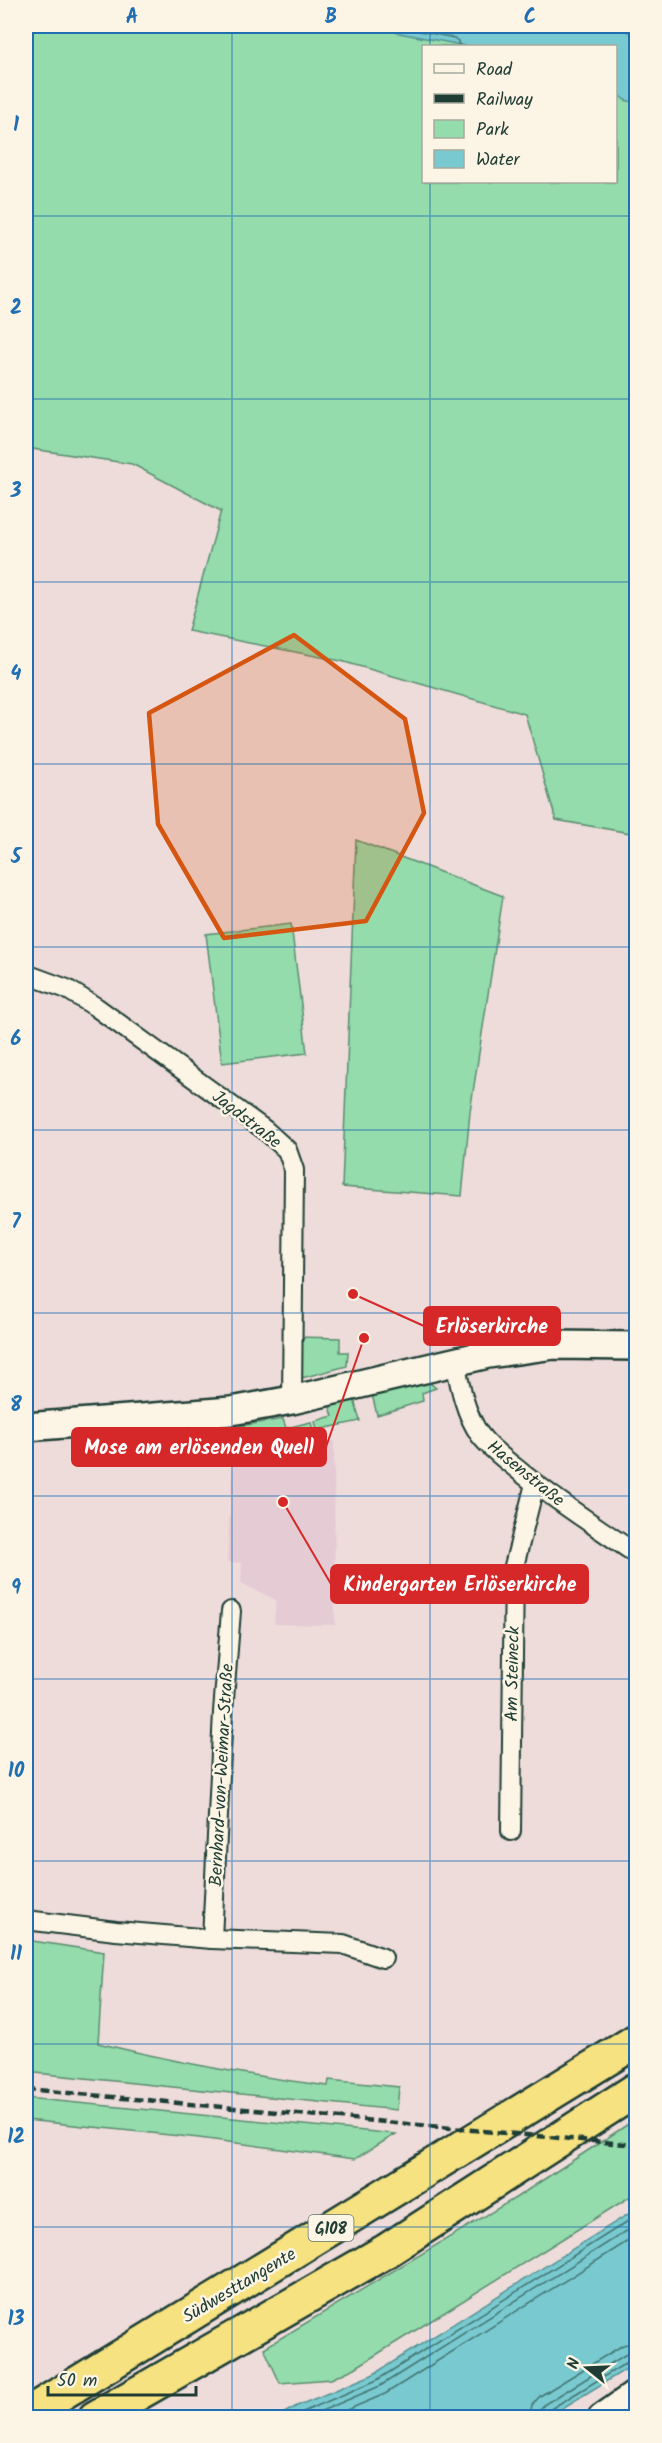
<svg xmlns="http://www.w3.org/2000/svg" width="662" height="2443" font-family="Kalam,sans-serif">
<rect width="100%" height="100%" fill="#eedcdb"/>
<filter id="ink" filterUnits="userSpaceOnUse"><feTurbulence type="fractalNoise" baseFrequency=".0167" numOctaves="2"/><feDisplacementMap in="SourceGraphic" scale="12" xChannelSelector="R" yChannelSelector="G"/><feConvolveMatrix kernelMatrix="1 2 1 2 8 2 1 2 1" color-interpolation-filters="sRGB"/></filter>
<g filter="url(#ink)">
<polygon fill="#e4cbd4" points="334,1441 335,1625 274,1624 276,1600 241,1583 242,1563 227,1562 234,1442"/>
<g fill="#94dcab" stroke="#5a8c70" stroke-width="1.5" fill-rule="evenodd">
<path d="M26,26H636V834L556,820L525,714L341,661L188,631L221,511L132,464L26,448ZM424,46H616V182H424Z"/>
<polygon points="356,840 503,896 470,1112 462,1196 342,1187"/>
<polygon points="291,924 307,1053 222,1063 206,934"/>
<polygon points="298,1337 340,1338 340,1352 348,1352 347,1366 298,1379"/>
<polygon points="419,1382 431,1384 436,1388 422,1393 423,1401 377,1415 371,1390"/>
<polygon points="353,1395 360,1421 317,1430 315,1421 333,1416 330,1407 333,1400"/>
<polygon points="283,1419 286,1428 311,1422 313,1431 280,1433 241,1432 240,1426"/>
<path d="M26,1940L104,1952L98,2043C174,2062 251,2076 328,2086L329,2080L399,2087L397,2110L26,2072Z"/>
<polygon points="26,2098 396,2134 355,2159 199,2138 26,2120"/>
<polygon points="636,2119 636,2193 355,2368 331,2379 280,2383 264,2348 517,2197"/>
</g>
<g fill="#79cad0" stroke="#559292" stroke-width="1.5">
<polygon points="377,26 607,26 636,34 636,103 625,100 616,93 616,46 467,46 399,33"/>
<polygon points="636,2209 636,2363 548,2417 277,2417 297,2406 374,2374"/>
</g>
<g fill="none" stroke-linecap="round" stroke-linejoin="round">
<g stroke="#437572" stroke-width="1.5">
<polyline points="396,26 454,38 458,41 459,46"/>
<polyline points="289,2418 377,2380 636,2216"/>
<polyline points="305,2418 380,2386 636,2225"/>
<polyline points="328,2418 385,2394 636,2236"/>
<polyline points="529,2418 532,2405 540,2396 623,2345 636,2342"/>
<polyline points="538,2418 540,2409 545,2404 628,2353 636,2351"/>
<polyline points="546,2418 549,2410 631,2360 636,2359"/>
</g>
<g stroke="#1f3d34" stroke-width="22">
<g id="street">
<polyline points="26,974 67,989 96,1007 265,1130 287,1150 294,1170 292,1400"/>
<path d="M455,1361C460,1387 465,1413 480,1435C490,1448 504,1459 517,1469C554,1500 596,1526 636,1554"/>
<polyline points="511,1831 514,1566 535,1484"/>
<polyline points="26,1920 116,1931 212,1939 343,1944 383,1958"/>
<polyline points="212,1939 223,1712 231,1611"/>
</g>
</g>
<g stroke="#1f3d34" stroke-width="32">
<g id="secondary">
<polyline points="26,1427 231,1411 292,1400 488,1354 554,1345 636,1346"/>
<polyline points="602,2418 636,2394"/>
</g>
</g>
<g stroke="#1f3d34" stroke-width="38">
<g id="highway">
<polyline points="26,2415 636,2041"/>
<polyline points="95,2418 386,2251 636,2090"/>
</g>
</g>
<use href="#street" stroke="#fcf5e5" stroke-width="18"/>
<use href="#secondary" stroke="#fcf5e5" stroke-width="27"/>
<use href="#highway" stroke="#f6e281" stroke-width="33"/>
<polyline stroke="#1f3d34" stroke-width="4.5" stroke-dasharray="9 4.5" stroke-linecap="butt" points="26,2089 636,2145"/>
</g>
</g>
<path fill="#d45610" fill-opacity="0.2" stroke="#d45610" stroke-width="4.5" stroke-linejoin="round" d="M294,635L405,719L424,813L366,921L224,938L158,824L149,713Z"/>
<path fill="none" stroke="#1f6fb2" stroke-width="1.5" stroke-opacity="0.55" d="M232,26V2418M430,26V46M430,182V2418M26,216H636M26,399H636M26,582H636M26,764H636M26,947H636M26,1130H636M26,1313H636M26,1496H636M26,1679H636M26,1861H636M26,2044H636M26,2227H636"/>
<g text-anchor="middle" stroke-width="5" stroke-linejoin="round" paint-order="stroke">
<rect fill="#fcf5e5" stroke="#617469" stroke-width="1.5" x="308.5" y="2215" width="45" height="26" rx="4.5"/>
<g font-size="16" font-weight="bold" fill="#1f3d34">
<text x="331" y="2234">G108</text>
</g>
<g font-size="18" fill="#1f3d34" stroke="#fcf5e5">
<text transform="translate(247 1119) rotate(38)" y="6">Jagdstraße</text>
<text transform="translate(526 1473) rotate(39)" y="6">Hasenstraße</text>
<text transform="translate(512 1674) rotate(-89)" y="6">Am Steineck</text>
<text transform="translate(221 1775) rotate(-87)" y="6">Bernhard-von-Weimar-Straße</text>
<text transform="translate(239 2285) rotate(-31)" y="6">Südwesttangente</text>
</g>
</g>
<path fill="none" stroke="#d62828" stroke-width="2" d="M353 1294L424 1326M364 1338L326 1447M283 1502L331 1584"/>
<g fill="#d62828" stroke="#fcf5e5" stroke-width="2">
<circle cx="353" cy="1294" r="6"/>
<circle cx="364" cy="1338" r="6"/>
<circle cx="283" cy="1502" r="6"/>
</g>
<g fill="#d62828" stroke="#d62828" stroke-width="2">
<rect x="424" y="1307" width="136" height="38" rx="6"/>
<rect x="72" y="1428" width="254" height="38" rx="6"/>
<rect x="331" y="1565" width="257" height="38" rx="6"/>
</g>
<g font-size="20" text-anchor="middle" font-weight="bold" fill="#fff">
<text x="492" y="1333">Erlöserkirche</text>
<text x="199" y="1454">Mose am erlösenden Quell</text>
<text x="460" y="1591">Kindergarten Erlöserkirche</text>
</g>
<rect width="662" height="2443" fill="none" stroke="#fcf5e5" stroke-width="66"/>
<rect x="422" y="45" width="195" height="138" fill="#fcf5e5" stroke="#a4ab9e" stroke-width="1.5"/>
<rect x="434" y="64" width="30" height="9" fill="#fcf5e5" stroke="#a4ab9e" stroke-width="1.5"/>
<text x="476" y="75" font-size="18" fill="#1f3d34">Road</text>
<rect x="434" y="94" width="30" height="9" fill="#1f3d34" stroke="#a4ab9e" stroke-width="1.5"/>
<text x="476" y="105" font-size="18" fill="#1f3d34">Railway</text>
<rect x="434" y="120" width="30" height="18" fill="#94dcab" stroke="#a4ab9e" stroke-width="1.5"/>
<text x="476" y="135" font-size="18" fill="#1f3d34">Park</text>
<rect x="434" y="150" width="30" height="18" fill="#79cad0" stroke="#a4ab9e" stroke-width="1.5"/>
<text x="476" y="165" font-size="18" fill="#1f3d34">Water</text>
<g transform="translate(587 2368) rotate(288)" stroke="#fcf5e5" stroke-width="4.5" paint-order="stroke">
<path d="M0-4.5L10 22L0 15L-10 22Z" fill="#1f3d34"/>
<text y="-9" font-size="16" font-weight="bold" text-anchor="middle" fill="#1f3d34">N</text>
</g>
<path d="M48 2386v9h148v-9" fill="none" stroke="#1f3d34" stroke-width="3"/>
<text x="57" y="2386" font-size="18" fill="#1f3d34" stroke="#fcf5e5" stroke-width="4.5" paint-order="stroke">50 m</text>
<rect x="33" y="33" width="596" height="2377" fill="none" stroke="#1f6fb2" stroke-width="2"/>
<g font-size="20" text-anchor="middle" font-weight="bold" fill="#1f6fb2">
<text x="132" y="23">A</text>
<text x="331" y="23">B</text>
<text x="530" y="23">C</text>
<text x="16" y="131">1</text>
<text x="16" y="314">2</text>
<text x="16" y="497">3</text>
<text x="16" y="680">4</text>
<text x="16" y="863">5</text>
<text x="16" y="1045">6</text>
<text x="16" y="1228">7</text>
<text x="16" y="1411">8</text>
<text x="16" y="1594">9</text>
<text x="16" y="1777">10</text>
<text x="16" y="1960">11</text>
<text x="16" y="2143">12</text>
<text x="16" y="2325">13</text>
</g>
</svg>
